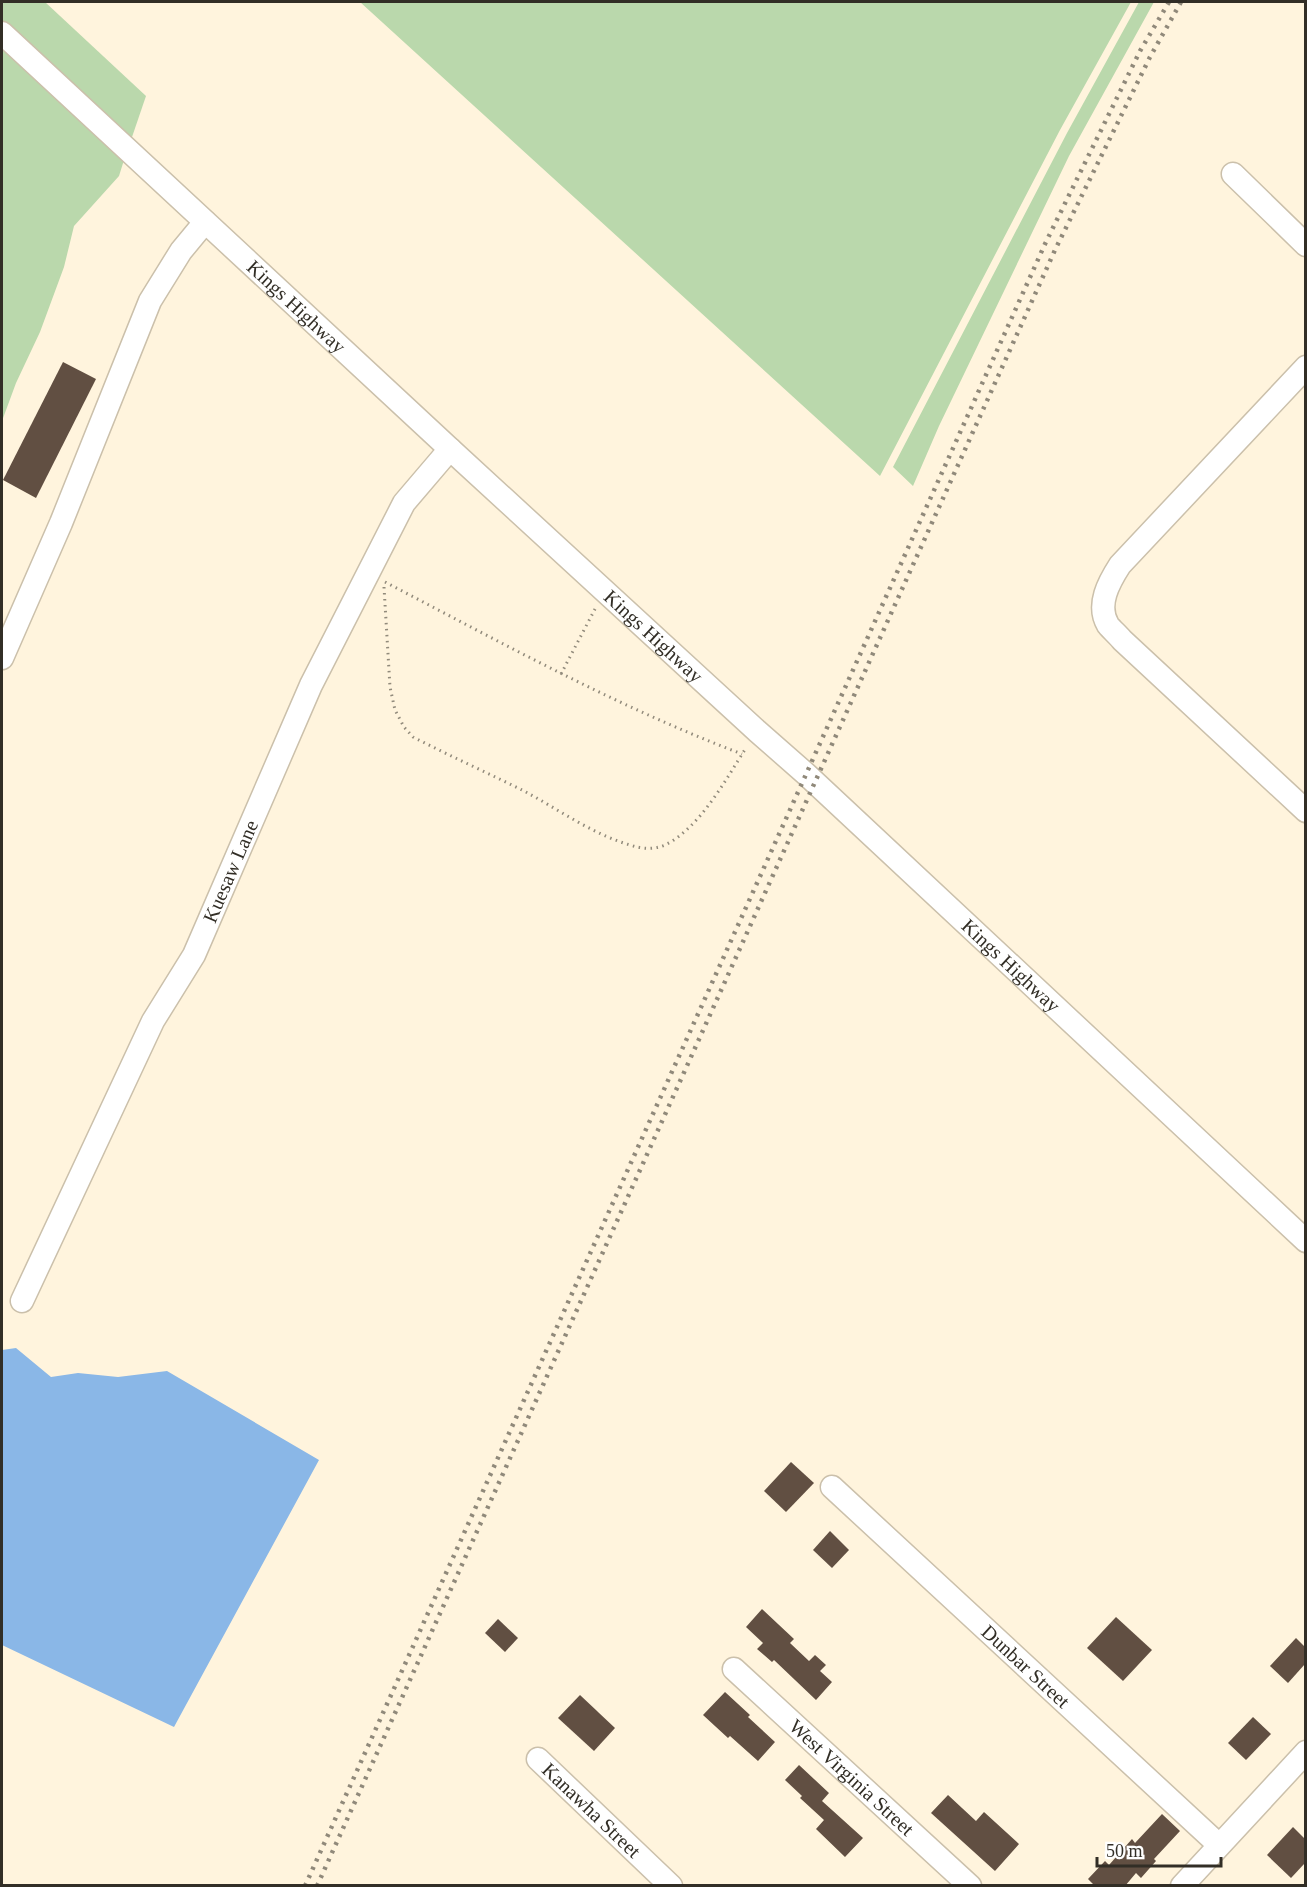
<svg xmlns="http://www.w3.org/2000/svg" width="1307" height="1887" font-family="Georgia,serif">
<rect width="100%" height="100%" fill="#fff4dd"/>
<g fill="#bad8ac">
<polygon points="2,2 45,2 146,96 131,140 2,20"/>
<polygon points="360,2 1131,2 1060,130 880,476"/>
<polygon points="1139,2 1154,2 1069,156 939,426 913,486 893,467 1067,133"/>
<polygon points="2,46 124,160 119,176 74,226 64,267 40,332 16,383 2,421"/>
</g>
<polygon fill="#8ab7e7" points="16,1348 51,1377 78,1373 118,1377 167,1371 319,1460 174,1727 2,1645 2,1350"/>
<g fill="#614f42">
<polygon points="63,362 96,379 36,498 3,480"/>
<polygon points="791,1462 814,1483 786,1512 764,1491"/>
<polygon points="830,1531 849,1550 832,1568 813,1550"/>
<polygon points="762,1609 794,1639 790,1643 809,1661 815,1655 826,1665 820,1671 832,1682 816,1700 774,1660 772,1662 757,1649 763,1643 746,1627"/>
<polygon points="1116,1617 1152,1650 1123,1681 1087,1648"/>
<polygon points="498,1619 518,1638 505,1652 485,1633"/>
<polygon points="1296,1638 1305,1647 1305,1664 1288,1683 1270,1666"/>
<polygon points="725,1692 750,1715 748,1717 775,1742 758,1761 730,1736 728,1738 703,1715"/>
<polygon points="580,1695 615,1728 594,1751 558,1718"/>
<polygon points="1253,1717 1271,1734 1246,1760 1228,1743"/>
<polygon points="799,1765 829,1793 822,1801 863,1838 845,1857 816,1829 824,1820 800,1798 802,1796 785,1780"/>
<polygon points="948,1795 976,1821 984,1812 1019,1844 995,1871 931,1813"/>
<polygon points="1162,1814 1180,1831 1154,1859 1156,1861 1141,1878 1136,1873 1125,1886 1095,1886 1088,1879 1105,1861 1109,1865 1132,1839 1135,1843"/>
<polygon points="1293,1827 1305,1839 1305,1863 1291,1878 1267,1855"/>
</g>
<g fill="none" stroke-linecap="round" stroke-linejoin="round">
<g stroke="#cbc0ab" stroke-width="25">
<g id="minor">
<path id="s1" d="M2,33L450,449L757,731L806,774L1306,1241"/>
<polyline points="1233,174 1306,245"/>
<path d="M1306,367L1120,565C1109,582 1096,605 1108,625C1112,630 1118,635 1122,640L1306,811"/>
<polyline points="2,658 61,523 150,301 181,251 205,222"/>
<path id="s2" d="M22,1301L153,1021L194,955L311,685L404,503L450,449"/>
<path id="s3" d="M832,1487L1219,1845"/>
<path id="s4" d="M734,1669L970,1886"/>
<path id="s5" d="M538,1759L671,1886"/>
<polyline points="1182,1886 1306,1752"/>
</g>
</g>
<g stroke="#918a7b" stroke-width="3" stroke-dasharray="1.5 4.5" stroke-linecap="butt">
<path d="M385,582C502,643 618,707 742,754"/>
<path d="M384,587L390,687L395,710L404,727L413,737C450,756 488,773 524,791C558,809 592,834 630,845C642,849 653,850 665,845C700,828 726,779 746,748"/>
<polyline points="561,674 595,609"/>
</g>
<use href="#minor" stroke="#fff" stroke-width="22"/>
<g stroke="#90897a" stroke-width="4.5" stroke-dasharray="3 6" stroke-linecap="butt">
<polyline points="305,1886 1045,244 1140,51 1169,2"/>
<polyline points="317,1886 1055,250 1150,57 1181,2"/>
</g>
</g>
<g text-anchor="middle" stroke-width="6" stroke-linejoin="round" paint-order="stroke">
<g font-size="20" fill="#322e26" stroke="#fff">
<text dy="7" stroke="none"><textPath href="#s1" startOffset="402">Kings Highway</textPath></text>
<text dy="7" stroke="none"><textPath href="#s1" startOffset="888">Kings Highway</textPath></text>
<text dy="7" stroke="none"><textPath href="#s2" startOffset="478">Kuesaw Lane</textPath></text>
<text dy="7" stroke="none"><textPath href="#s1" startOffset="1374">Kings Highway</textPath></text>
<text dy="7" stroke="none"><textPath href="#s3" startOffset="264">Dunbar Street</textPath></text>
<text dy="7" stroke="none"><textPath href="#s4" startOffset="160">West Virginia Street</textPath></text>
<text dy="7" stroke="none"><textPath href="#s5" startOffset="74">Kanawha Street</textPath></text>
</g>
</g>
<rect width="1307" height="1887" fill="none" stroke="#322e26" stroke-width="6"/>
<path d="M1097 1857v9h124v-9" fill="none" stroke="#322e26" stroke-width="3"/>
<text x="1106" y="1857" font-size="18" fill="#322e26" stroke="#ffffff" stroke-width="4.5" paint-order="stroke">50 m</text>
</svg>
